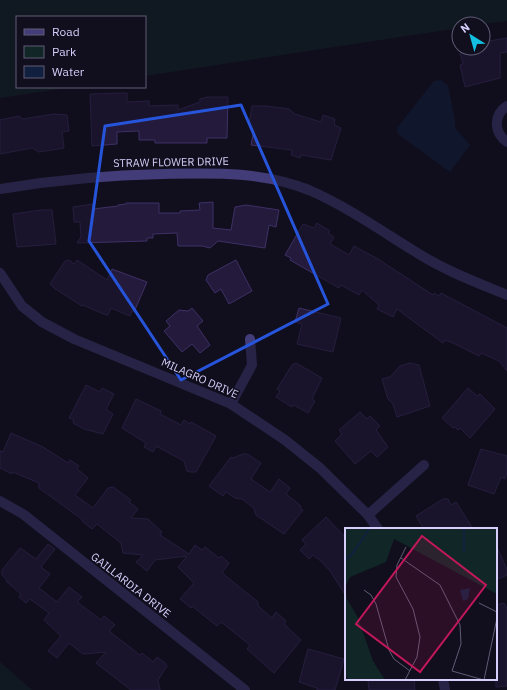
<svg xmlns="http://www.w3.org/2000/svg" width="507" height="690" font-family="'IBM Plex Sans',sans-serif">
<rect width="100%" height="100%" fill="#110e1d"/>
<g fill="#112626">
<polygon points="0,0 507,0 507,21 483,24 459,24 459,28 145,76 145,17 17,17 17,87 72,87 0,98"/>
<polygon points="0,662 32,690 0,690"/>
</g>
<polygon fill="#11203e" points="441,80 448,86 455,120 455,128 470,145 450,172 398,134 397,128 434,81"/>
<g fill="#241b3c" stroke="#3e3066">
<polygon points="507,38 507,52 500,53 500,78 465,87 460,65 463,64 460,53 483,48 483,42"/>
<polygon points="127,93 127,102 149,101 149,106 178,105 178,110 200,102 200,99 207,97 228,97 227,138 207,138 207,143 155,143 155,140 139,140 139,131 117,132 117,144 92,146 90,94"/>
<polygon points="252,106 266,106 289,109 295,114 321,122 323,115 335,119 334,125 341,128 331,160 301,155 300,158 291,155 292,150 251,145 254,130 249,124"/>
<polygon points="54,114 67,115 69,131 62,132 64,148 39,152 32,148 0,154 0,120 19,116 23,119"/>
<polygon points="213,202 213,228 231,230 235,207 246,205 279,210 276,227 269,225 265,248 218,241 210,248 202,246 178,246 177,233 153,234 153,238 147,238 147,241 77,243 81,237 80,222 74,222 73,207 93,204 93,209 118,206 118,205 126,204 126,203 159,203 159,213 180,213 180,211 200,210 199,203"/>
<polygon points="41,210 52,210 56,244 17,247 13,214"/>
<polygon points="317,223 330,231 328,233 334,237 330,244 349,255 354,246 378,259 433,295 434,293 439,296 441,293 507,328 507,371 499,361 481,353 479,356 453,343 445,340 443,343 397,309 393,317 377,309 379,305 362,290 359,295 341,285 339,288 290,260 291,258 285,255 303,224 314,228"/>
<polygon points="69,260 74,264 77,260 107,280 112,269 147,282 134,312 132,311 130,316 111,308 108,315 106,315 83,305 82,306 54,288 50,284 65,261"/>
<polygon points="236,260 252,291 229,304 221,289 215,293 206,280 208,275"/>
<polygon points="192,308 203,321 197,326 210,345 200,353 192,344 182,352 164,331 170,326 166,321 179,310 188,311"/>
<polygon points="299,308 341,318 333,352 297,344 302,324 295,322"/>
<polygon points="296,363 322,378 312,399 315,401 308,413 294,405 292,407 276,397 280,391 277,389 292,365"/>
<polygon points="410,363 419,365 430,406 397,417 393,404 388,399 382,379 390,377 400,366"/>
<polygon points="86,385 100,392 102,388 114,394 106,409 113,414 103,434 84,429 73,423 74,420 69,418"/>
<polygon points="468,388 477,396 480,394 495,409 470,438 460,428 458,430 455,427 453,428 442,418"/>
<polygon points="136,399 161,411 160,414 181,425 184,420 190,424 191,422 216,436 196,472 190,472 187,471 184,461 156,446 153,452 144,447 146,443 122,428"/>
<polygon points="360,412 367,419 370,416 380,426 376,430 388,447 377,457 371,451 355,464 335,441 342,434 339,430"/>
<polygon points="11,433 43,447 68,463 70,460 79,466 77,469 88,478 75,495 93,508 108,488 113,487 131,500 129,502 138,509 131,518 148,519 162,532 160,535 189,554 195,545 202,550 205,547 219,558 221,556 229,563 222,573 258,602 258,606 272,618 276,612 286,621 284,624 301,640 274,673 247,649 250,645 221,622 217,626 192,606 191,608 180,599 194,583 178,567 187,556 155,560 147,571 136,562 143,555 123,553 121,543 97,524 92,529 82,521 83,520 39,488 39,483 13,472 12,474 0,468 0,451 3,452"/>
<polygon points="481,449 507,456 507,472 505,479 501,477 494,494 468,485"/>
<polygon points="243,454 247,454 261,463 251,479 270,492 279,479 290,488 286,494 301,506 300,508 303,510 284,534 256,515 254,508 242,499 235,498 226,492 223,496 209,486 231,457 233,458"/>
<polygon points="443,499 448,499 451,505 456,502 473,529 424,529 416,516"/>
<polygon points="326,517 346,538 346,596 330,571 322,562 313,555 309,559 300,550 306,544 302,540"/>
<polygon points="48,544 55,549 41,567 50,574 39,588 57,602 69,587 82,597 77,602 101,620 104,616 115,625 109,631 140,655 142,653 153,662 157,657 165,663 167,666 158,680 160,690 131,690 96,663 106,652 83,654 69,643 57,658 48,651 61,636 44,620 49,613 30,599 26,603 19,597 21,594 6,581 7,580 2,575 2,570 20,548 36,559"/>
<polygon points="496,545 507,570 507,575 496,580"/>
<polygon points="504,603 507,608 507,686 496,687 496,605"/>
<polygon points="308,649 344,659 335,690 317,690 317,688 299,682"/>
<polygon points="376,679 414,679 415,690 369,690 368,681"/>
</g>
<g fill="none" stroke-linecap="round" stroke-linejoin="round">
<g stroke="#423d78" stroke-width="10">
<path d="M507,106C493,115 494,133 507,142"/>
<path d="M0,189C54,180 108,175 163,174C214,173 260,171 309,190C348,207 383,232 419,254C446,271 478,283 507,295"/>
<polyline points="0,273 22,306 42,322 74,339 231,404 285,440 320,468 368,515 378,529"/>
<polyline points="231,404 252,365 250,339"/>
<polyline points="0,501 23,514 245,690"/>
<polyline points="368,515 424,465"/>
<polyline points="443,679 445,690"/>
</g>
</g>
<path d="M0 0H507V690H0ZM241,105L328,304L181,380L89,241L105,126Z" fill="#110e1d" fill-opacity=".55" fill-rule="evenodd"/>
<path fill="none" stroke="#2654da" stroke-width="3" stroke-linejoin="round" d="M241,105L328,304L181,380L89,241L105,126Z"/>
<g text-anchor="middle" stroke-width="3" stroke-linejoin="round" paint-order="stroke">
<g font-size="11" fill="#d6cefb" stroke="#110e1d">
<text transform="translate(171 162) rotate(-1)" y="4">STRAW FLOWER DRIVE</text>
<text transform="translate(200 378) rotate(24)" y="4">MILAGRO DRIVE</text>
<text transform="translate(131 585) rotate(38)" y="4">GAILLARDIA DRIVE</text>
</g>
</g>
<g transform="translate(345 528)">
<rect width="152" height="152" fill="#110e1d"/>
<path d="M0,0H152V66L49,11L41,34L5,49L0,59L2,71L13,90L28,133L40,152H3L0,146Z" fill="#112626"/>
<path d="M125,60L123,71L118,73L115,62Z" fill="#11203e"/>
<path fill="none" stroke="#11203e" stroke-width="2" d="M119,23V0M0,32L7,26L25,0"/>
<path fill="none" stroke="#605b76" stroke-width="1" d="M56,30L95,57L115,97L116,116L107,143L139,152L152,90M19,62L26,67L31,76L44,122L49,131L65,143M134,75L152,84M60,152L72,129L75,109L68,81L51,49L52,37L61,19"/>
<path fill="#c2185b" fill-opacity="0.15" stroke="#c2185b" stroke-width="2" d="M77,8L141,57L75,144L11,96Z"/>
<rect width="152" height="152" fill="none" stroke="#d6cefb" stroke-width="2"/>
</g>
<rect x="16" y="16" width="130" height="72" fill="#110e1d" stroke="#605b76"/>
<rect x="24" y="29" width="20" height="6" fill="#423d78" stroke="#605b76"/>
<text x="52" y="36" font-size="12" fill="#d6cefb">Road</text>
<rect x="24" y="46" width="20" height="12" fill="#112626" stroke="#605b76"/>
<text x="52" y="56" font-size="12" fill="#d6cefb">Park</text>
<rect x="24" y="66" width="20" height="12" fill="#11203e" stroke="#605b76"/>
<text x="52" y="76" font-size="12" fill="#d6cefb">Water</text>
<g transform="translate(471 36) rotate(323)"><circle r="19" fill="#110e1d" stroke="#605b76"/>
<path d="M0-3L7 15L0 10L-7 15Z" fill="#14c0e1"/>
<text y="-6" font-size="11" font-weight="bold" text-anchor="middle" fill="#d6cefb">N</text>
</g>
</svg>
